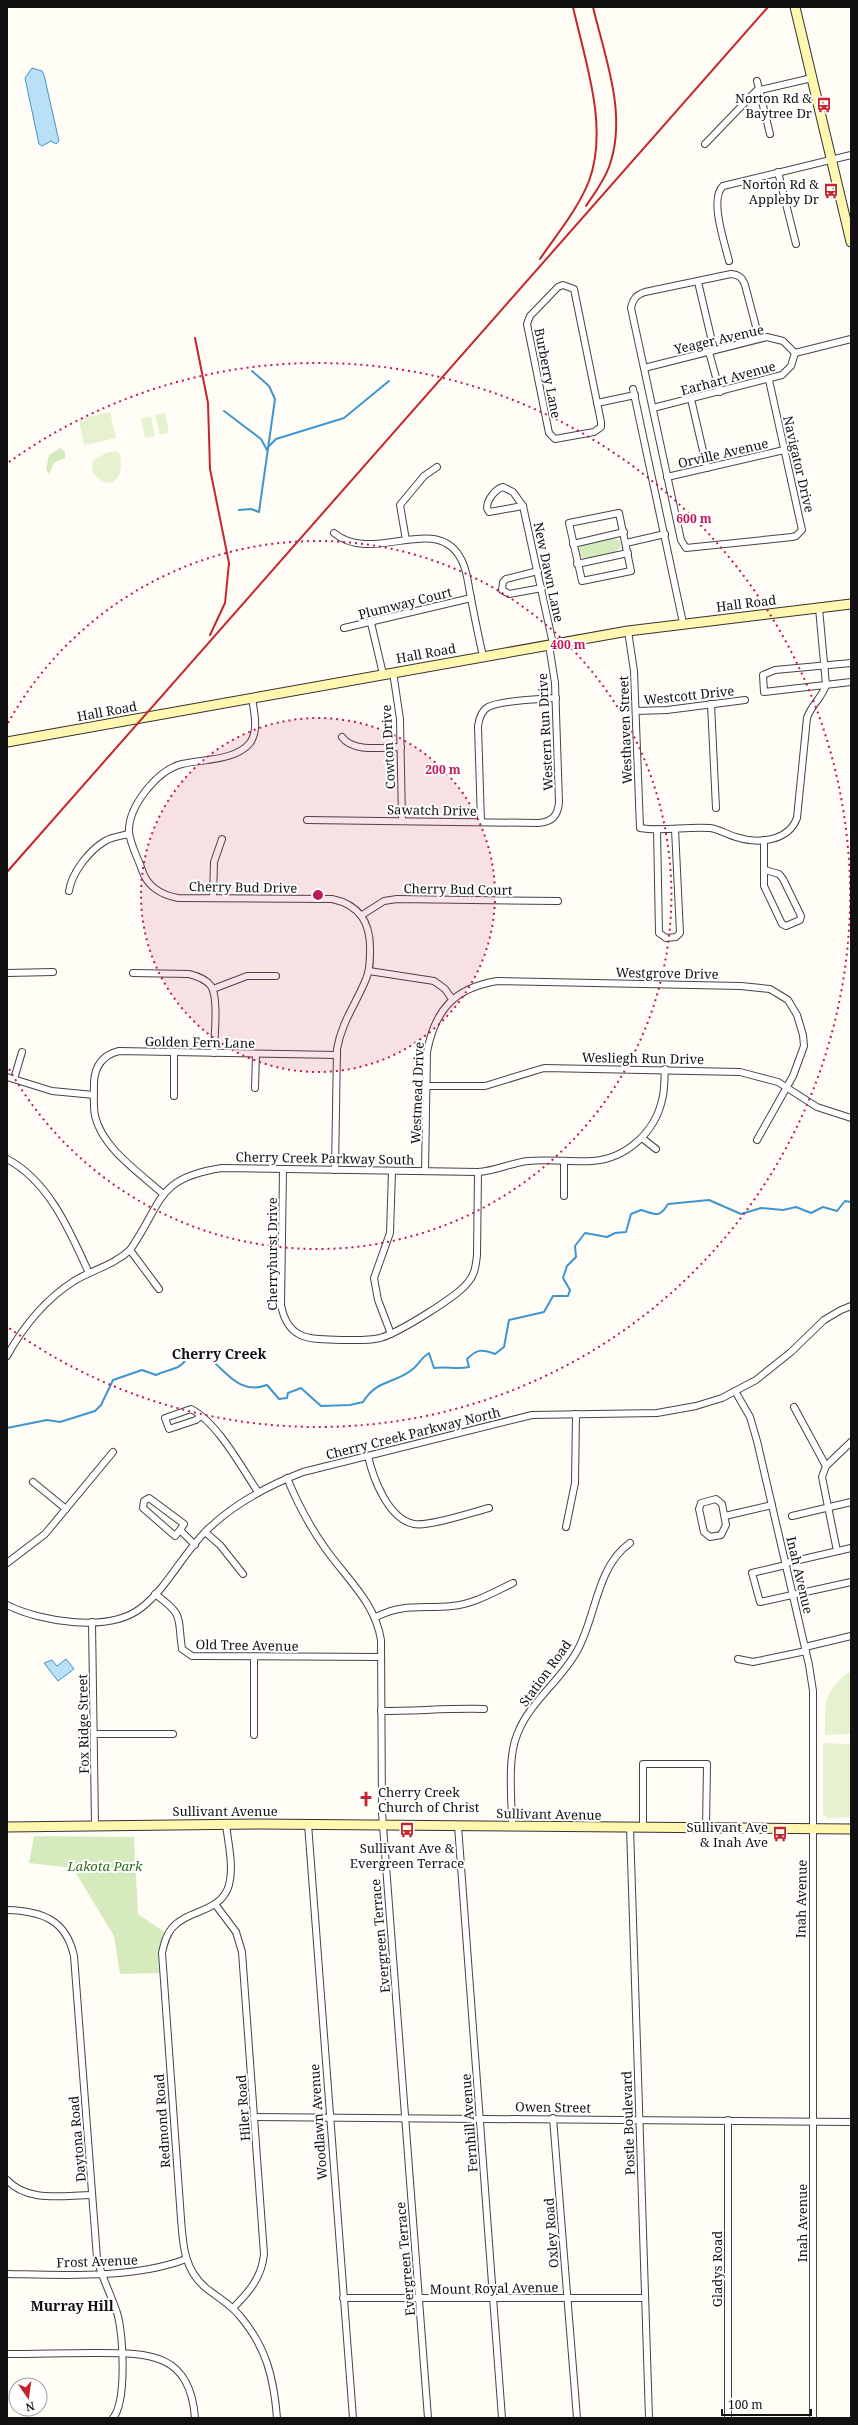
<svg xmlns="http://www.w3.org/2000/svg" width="858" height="2425" font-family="'Noto Serif',serif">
<rect width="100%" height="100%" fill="#fffdf5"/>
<g fill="#d5ebbd">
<polygon points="60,448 65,452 65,458 54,463 49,474 46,469 49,455"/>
<path d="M613,538L618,540L621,544C620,556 587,563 580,556L579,549L581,546Z"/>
<polygon points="34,1836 134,1837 138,1914 166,1933 158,1953 159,1973 120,1974 114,1936 73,1868 29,1863"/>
</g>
<g fill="#e6f2cf">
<polygon points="110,412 116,438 84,445 79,419"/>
<polygon points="165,413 169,433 160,435 155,415"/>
<polygon points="151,416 155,436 145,438 141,418"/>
<path d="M116,451L120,455C125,478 111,494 93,473L92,461L106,453Z"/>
<path d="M847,1673H851V1734L825,1735C825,1704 822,1695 847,1673Z"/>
<polygon points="823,1743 851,1744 851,1817 828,1818 823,1814"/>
</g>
<g fill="#b9e0f7" stroke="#3f96cf">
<polygon points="32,68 42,71 44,75 59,141 56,144 51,141 42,146 39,144 25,78"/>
<polygon points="66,1659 74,1669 58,1681 44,1663 52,1660 57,1666"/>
</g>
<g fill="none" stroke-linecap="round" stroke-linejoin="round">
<g stroke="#3f96cf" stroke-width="2">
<polyline points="224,411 261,439 267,450"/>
<polyline points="268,447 276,439 344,418 389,381"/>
<polyline points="239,510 251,509 259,512 275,399 269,386 252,371"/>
<path d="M7,1428L47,1420L60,1422L95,1411L101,1405L113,1380L142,1370L156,1375C173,1367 180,1372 190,1353C219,1349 229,1399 267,1385L279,1399L287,1398L288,1393L301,1388L321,1406L350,1405L363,1402C377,1379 395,1384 413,1369C419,1364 421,1358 429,1353L434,1368C446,1366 457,1370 469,1367L467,1359C477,1349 482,1349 495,1354L504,1347L509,1320L544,1312L553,1296H568L570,1290L563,1278L567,1266L576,1257L575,1246L585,1233L607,1237L615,1233L626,1232L631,1214L641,1210C655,1214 659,1219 668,1204L709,1200L741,1214L761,1208L783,1210L796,1207L811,1213L823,1207L837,1211L845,1201L851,1202"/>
</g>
<g stroke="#444" stroke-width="8">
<g id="street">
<polyline points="757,81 770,134"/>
<polyline points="705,144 756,91 812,78"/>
<polyline points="778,172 796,244"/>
<path d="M729,261C725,244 709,199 723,186L851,155"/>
<polyline points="698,282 714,350"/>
<polygon points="563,285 574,289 601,422 601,427 594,432 555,439 549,433 527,324 530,316 558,287"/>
<path d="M759,338L745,285C742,277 739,275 731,274L645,292C636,295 633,299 631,308L681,540L686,548L792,537L796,536L802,530L769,380"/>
<polyline points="709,352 720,392"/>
<polyline points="795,353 851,339"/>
<polyline points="644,368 767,337 783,341 795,353"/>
<polyline points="633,389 683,623"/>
<polyline points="691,399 707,468"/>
<polyline points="597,403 635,395"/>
<polyline points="653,408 782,375 791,366 795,353"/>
<polyline points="667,477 784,450"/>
<path d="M503,487L513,492L523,506L489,512L487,508C487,500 495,489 503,487Z"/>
<polyline points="523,506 553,644"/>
<polygon points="619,513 631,571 582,581 569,523"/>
<path d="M334,533C374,566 438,510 462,561C467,571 468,583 470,593C474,614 478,635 483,656"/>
<polyline points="406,540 400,505 424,476 437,467"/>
<polyline points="626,543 665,534"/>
<polyline points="573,544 624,532"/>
<polyline points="577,564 628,553"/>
<polyline points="538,571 506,579 503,582 502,590 509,594 542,588"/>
<polyline points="371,623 383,674"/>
<polyline points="344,628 471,598"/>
<path d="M628,631L634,671L640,828C663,832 687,826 710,828C719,829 728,835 736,837C757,844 788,842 797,818L807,718C811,705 822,698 826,685L819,608"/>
<polyline points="851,663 775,670 763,675 764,692 851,682"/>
<polyline points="393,672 400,719 402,820"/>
<path d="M252,698C254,712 259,730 250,743C235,761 203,759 182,764C157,770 128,807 129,832C130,844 138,858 142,870C147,886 161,895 178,898L332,899C361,905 371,924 370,952C370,961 370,970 366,979C356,1004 342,1021 337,1049L335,1170"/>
<polyline points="711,704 716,808"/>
<polyline points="636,711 667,710 745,700"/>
<path d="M342,737C353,753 384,747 401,747"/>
<path d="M307,820L538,823C552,822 558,816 559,802L555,683L549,645"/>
<path d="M481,822L478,726C479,719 481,711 488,707C501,700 540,699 556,698"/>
<polyline points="657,829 659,933 666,938 676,937 680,933 675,829"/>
<polyline points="764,840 764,886 782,924 786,926 800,920 801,916 783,879 779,874 765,870"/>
<path d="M69,891C72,872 89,851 105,841C112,837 121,836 129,834"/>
<polyline points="213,898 214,862 222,839"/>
<polyline points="362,915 384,901 397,899 558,901"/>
<polyline points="369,971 434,981 445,989 452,999"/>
<polyline points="7,973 53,972"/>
<path d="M133,973L189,974C197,976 206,979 211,986C219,998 214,1038 214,1053"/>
<polyline points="213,989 247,976 276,976"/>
<polyline points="174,1052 174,1096"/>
<polyline points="7,1077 52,1091 94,1095"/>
<polyline points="14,1079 22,1052"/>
<polyline points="426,1086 485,1086 544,1068 740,1072 778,1082 817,1107 851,1118"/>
<polyline points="255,1088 256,1054"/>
<polyline points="642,1138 656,1149"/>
<path d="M7,1159C50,1182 70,1232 89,1273"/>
<path d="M283,1169L281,1305C288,1341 310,1339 341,1340C354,1340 367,1341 380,1338C398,1333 459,1296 469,1281C475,1274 476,1264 477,1255L478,1172"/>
<path d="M425,1171L427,1052C435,1009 455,988 497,981L741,986L770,989L788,1000L797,1015L803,1035L804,1046L793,1076L757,1140"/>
<path d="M163,1194C139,1172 103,1149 95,1116C93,1105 94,1093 94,1082C95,1065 103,1055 119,1051L337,1055"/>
<polyline points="564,1196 564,1161"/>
<polyline points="130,1250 159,1289"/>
<polyline points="391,1334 378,1300 374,1278 390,1233 392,1171"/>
<path d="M7,1356C23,1327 46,1299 74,1281C92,1270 114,1265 130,1250C163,1203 155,1178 222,1168L478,1172C495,1171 511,1163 528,1161C549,1159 571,1162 592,1161C626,1159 655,1132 662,1100C665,1090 664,1079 665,1069"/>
<polyline points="735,1391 750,1417 757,1441 809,1665 813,1691 813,2418"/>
<polyline points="794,1407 826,1466"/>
<path d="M201,1416L196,1420L169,1429L165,1418L191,1409C217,1422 242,1468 258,1492"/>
<path d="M368,1456C373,1478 388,1519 414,1524C429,1527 473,1512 489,1508"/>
<path d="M287,1478C297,1502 310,1527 325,1548C346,1578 375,1602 381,1640L382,1813L428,2418"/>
<polyline points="33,1482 66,1509"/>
<polygon points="716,1499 722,1504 726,1525 721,1535 710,1537 704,1532 699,1509 701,1503"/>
<polyline points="725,1516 772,1505"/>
<polyline points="792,1516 851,1502"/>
<polyline points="566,1527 575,1483 576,1414"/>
<polyline points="180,1530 175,1536 143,1508 144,1501 149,1498 184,1524 180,1530 195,1545"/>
<polyline points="205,1532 220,1545 243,1574"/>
<polyline points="837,1551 822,1477 826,1466 851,1442"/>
<polyline points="7,1563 45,1534 113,1452"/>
<polyline points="786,1563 851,1548"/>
<polyline points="786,1565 752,1573 760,1602 851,1582"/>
<path d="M155,1594C185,1616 177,1616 182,1649L192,1656L381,1657"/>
<path d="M7,1605C41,1622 109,1633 141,1608C167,1588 182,1555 206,1531C233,1504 267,1486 303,1472L532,1415L657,1413L696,1406L722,1398L756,1380L791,1352L824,1320L841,1310L851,1306"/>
<path d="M376,1617C403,1603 423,1609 452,1606C474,1604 494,1592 513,1583"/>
<polyline points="92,1622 95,1825"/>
<polyline points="805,1647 851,1636"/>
<polyline points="254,1657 254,1735"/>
<polyline points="738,1659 753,1662 806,1651"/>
<path d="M381,1711C416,1711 450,1708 484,1709"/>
<polyline points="94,1734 173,1734"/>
<path d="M226,1824C228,1843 234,1866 229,1885C221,1913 188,1909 172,1928C166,1935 164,1944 162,1953L181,2219C183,2245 184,2270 206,2288C217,2297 230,2304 239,2315C266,2346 274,2378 277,2418"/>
<polyline points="308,1824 353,2418"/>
<polyline points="458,1826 502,2418"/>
<path d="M512,1827C512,1800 507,1759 517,1735C529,1702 560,1682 577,1651C596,1618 596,1567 630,1543"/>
<polyline points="630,1827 649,2418"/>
<polyline points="643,1827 643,1764 707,1764 706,1827"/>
<path d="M215,1904L236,1932L242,1952L264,2254C262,2277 249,2292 233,2308"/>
<path d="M7,1910C41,1911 66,1919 74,1956L97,2258C102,2279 112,2296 118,2316C123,2338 127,2401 113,2418"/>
<polyline points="255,2117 851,2122"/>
<polyline points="553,2118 577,2418"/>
<polyline points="728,2120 728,2418"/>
<path d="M7,2180C28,2203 64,2195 92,2195"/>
<path d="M7,2274C63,2275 134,2279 186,2259"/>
<polyline points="343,2298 645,2298"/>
<path d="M7,2354C36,2354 64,2353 93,2353C147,2353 190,2351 195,2418"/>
</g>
</g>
<g stroke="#333" stroke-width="11">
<g id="secondary">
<polyline points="795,7 851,242"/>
<polyline points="7,742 628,631 851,604"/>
<polyline points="7,1827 258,1824 851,1829"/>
</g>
</g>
<use href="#street" stroke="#fff" stroke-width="6"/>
<use href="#secondary" stroke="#fff6b0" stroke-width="9"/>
<g stroke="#c4262e" stroke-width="2">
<path d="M586,206C594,194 604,181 609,167C628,115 605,58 593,7"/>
<path d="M540,259C557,234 578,209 589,181C609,127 585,61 573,7"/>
<polyline points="195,338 208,403 210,469 229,563 225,603 210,635"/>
<polyline points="7,872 768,7"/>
</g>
</g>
<circle cx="318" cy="895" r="177" fill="#c2185b" fill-opacity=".12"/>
<g fill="none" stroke="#c2185b" stroke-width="2" stroke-dasharray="2 4">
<circle cx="318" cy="895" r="177"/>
<path d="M8 723A354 354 0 1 1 8 1067"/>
<path d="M9 462A532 532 0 1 1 9 1328"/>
</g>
<defs>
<g id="bus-bare" transform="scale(1.2)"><path d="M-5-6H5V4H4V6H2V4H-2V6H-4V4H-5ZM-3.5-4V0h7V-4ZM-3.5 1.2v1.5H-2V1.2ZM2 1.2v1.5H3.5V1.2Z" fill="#c4262e" stroke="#fff" stroke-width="2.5" paint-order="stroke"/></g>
<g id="church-bare" transform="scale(1.2)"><path d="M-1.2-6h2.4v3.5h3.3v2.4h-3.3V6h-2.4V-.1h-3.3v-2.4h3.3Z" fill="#c4262e" stroke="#fff" stroke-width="2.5" paint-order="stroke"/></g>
</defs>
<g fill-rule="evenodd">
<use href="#bus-bare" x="824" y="105"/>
<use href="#bus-bare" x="831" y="191"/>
<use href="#church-bare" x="366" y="1799"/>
<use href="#bus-bare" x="407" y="1830"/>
<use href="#bus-bare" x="780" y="1834"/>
</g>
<g text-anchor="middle" stroke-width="4" stroke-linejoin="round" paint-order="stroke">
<g font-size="13" fill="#111" stroke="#fff" text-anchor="end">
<text x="812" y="103">Norton Rd &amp;<tspan x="812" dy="15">Baytree Dr</tspan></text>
<text x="819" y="189">Norton Rd &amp;<tspan x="819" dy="15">Appleby Dr</tspan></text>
<text x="378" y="1797" text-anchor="start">Cherry Creek<tspan x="378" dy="15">Church of Christ</tspan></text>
<text x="768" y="1832">Sullivant Ave<tspan x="768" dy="15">&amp; Inah Ave</tspan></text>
<text x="407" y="1853" text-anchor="middle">Sullivant Ave &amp;<tspan x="407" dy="15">Evergreen Terrace</tspan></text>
</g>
<g font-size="13" fill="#111" stroke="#fff">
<text transform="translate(719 339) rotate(-13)" y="5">Yeager Avenue</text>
<text transform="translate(548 373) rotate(79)" y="5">Burberry Lane</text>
<text transform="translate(728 378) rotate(-15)" y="5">Earhart Avenue</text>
<text transform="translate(723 453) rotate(-13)" y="5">Orville Avenue</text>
<text transform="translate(799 464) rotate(77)" y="5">Navigator Drive</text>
<text transform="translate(549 572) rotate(78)" y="5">New Dawn Lane</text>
<text transform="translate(405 603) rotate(-14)" y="5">Plumway Court</text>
<text transform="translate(746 603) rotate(-7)" y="5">Hall Road</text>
<text transform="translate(426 653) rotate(-10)" y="5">Hall Road</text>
<text transform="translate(689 695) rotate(-6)" y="5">Westcott Drive</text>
<text transform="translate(107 711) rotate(-10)" y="5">Hall Road</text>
<text transform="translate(625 730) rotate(-92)" y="5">Westhaven Street</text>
<text transform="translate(545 732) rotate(-93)" y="5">Western Run Drive</text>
<text transform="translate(388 747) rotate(-93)" y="5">Cowton Drive</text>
<text transform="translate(432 810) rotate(1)" y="5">Sawatch Drive</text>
<text transform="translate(243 887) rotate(1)" y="5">Cherry Bud Drive</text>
<text transform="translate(458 889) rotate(1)" y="5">Cherry Bud Court</text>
<text transform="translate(667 973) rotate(1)" y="5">Westgrove Drive</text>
<text transform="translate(200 1042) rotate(1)" y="5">Golden Fern Lane</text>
<text transform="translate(643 1058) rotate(1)" y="5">Wesliegh Run Drive</text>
<text transform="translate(417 1093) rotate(-88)" y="5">Westmead Drive</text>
<text transform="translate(325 1158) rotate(1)" y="5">Cherry Creek Parkway South</text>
<text transform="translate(272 1254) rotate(-90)" y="5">Cherryhurst Drive</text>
<text transform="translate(413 1433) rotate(-14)" y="5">Cherry Creek Parkway North</text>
<text transform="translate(800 1575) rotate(77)" y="5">Inah Avenue</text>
<text transform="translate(247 1645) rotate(1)" y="5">Old Tree Avenue</text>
<text transform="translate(545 1673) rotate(-54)" y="5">Station Road</text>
<text transform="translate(83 1724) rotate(-91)" y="5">Fox Ridge Street</text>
<text x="225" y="1816">Sullivant Avenue</text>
<text transform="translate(549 1814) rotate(1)" y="5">Sullivant Avenue</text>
<text transform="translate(801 1899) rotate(-89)" y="5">Inah Avenue</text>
<text transform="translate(380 1936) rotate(-95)" y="5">Evergreen Terrace</text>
<text transform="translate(553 2107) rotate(1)" y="5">Owen Street</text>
<text transform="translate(243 2108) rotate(-94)" y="5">Hiler Road</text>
<text transform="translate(162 2121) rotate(-94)" y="5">Redmond Road</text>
<text transform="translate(318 2122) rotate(-94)" y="5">Woodlawn Avenue</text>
<text transform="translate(469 2123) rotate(-94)" y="5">Fernhill Avenue</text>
<text transform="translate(628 2123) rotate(-92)" y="5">Postle Boulevard</text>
<text transform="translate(77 2139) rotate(-95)" y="5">Daytona Road</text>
<text transform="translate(802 2223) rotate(-90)" y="5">Inah Avenue</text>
<text transform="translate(551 2233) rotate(-94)" y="5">Oxley Road</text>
<text transform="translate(405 2259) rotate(-95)" y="5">Evergreen Terrace</text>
<text transform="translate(97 2261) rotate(-2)" y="5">Frost Avenue</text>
<text transform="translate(717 2269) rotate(-90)" y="5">Gladys Road</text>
<text transform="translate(494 2288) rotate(-1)" y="5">Mount Royal Avenue</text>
</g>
<g font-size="13" font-style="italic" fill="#2f6b1f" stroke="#fff">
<text x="105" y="1871">Lakota Park</text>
</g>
<g font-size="14" font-weight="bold" fill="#111" stroke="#fff">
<text x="219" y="1359">Cherry Creek</text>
<text x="72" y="2311">Murray Hill</text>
</g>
</g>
<circle cx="318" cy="895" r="6" fill="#c2185b" stroke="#fff" stroke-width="2"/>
<g font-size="12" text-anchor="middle" font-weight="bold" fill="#c2185b" stroke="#fff" stroke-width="4" stroke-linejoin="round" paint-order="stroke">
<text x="694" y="523">600 m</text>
<text x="568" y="649">400 m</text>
<text x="443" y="774">200 m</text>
</g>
<rect width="858" height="2425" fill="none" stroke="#111111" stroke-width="16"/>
<g transform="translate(28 2397) rotate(167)"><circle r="19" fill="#ffffff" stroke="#a0a0a0"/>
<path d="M0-3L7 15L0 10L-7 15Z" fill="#c4262e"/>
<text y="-6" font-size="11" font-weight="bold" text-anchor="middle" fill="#111111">N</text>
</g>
<path d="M722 2409v6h89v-6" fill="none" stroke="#111111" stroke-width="2"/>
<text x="728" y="2409" font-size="12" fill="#111111" stroke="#ffffff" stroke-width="3" paint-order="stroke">100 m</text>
</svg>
